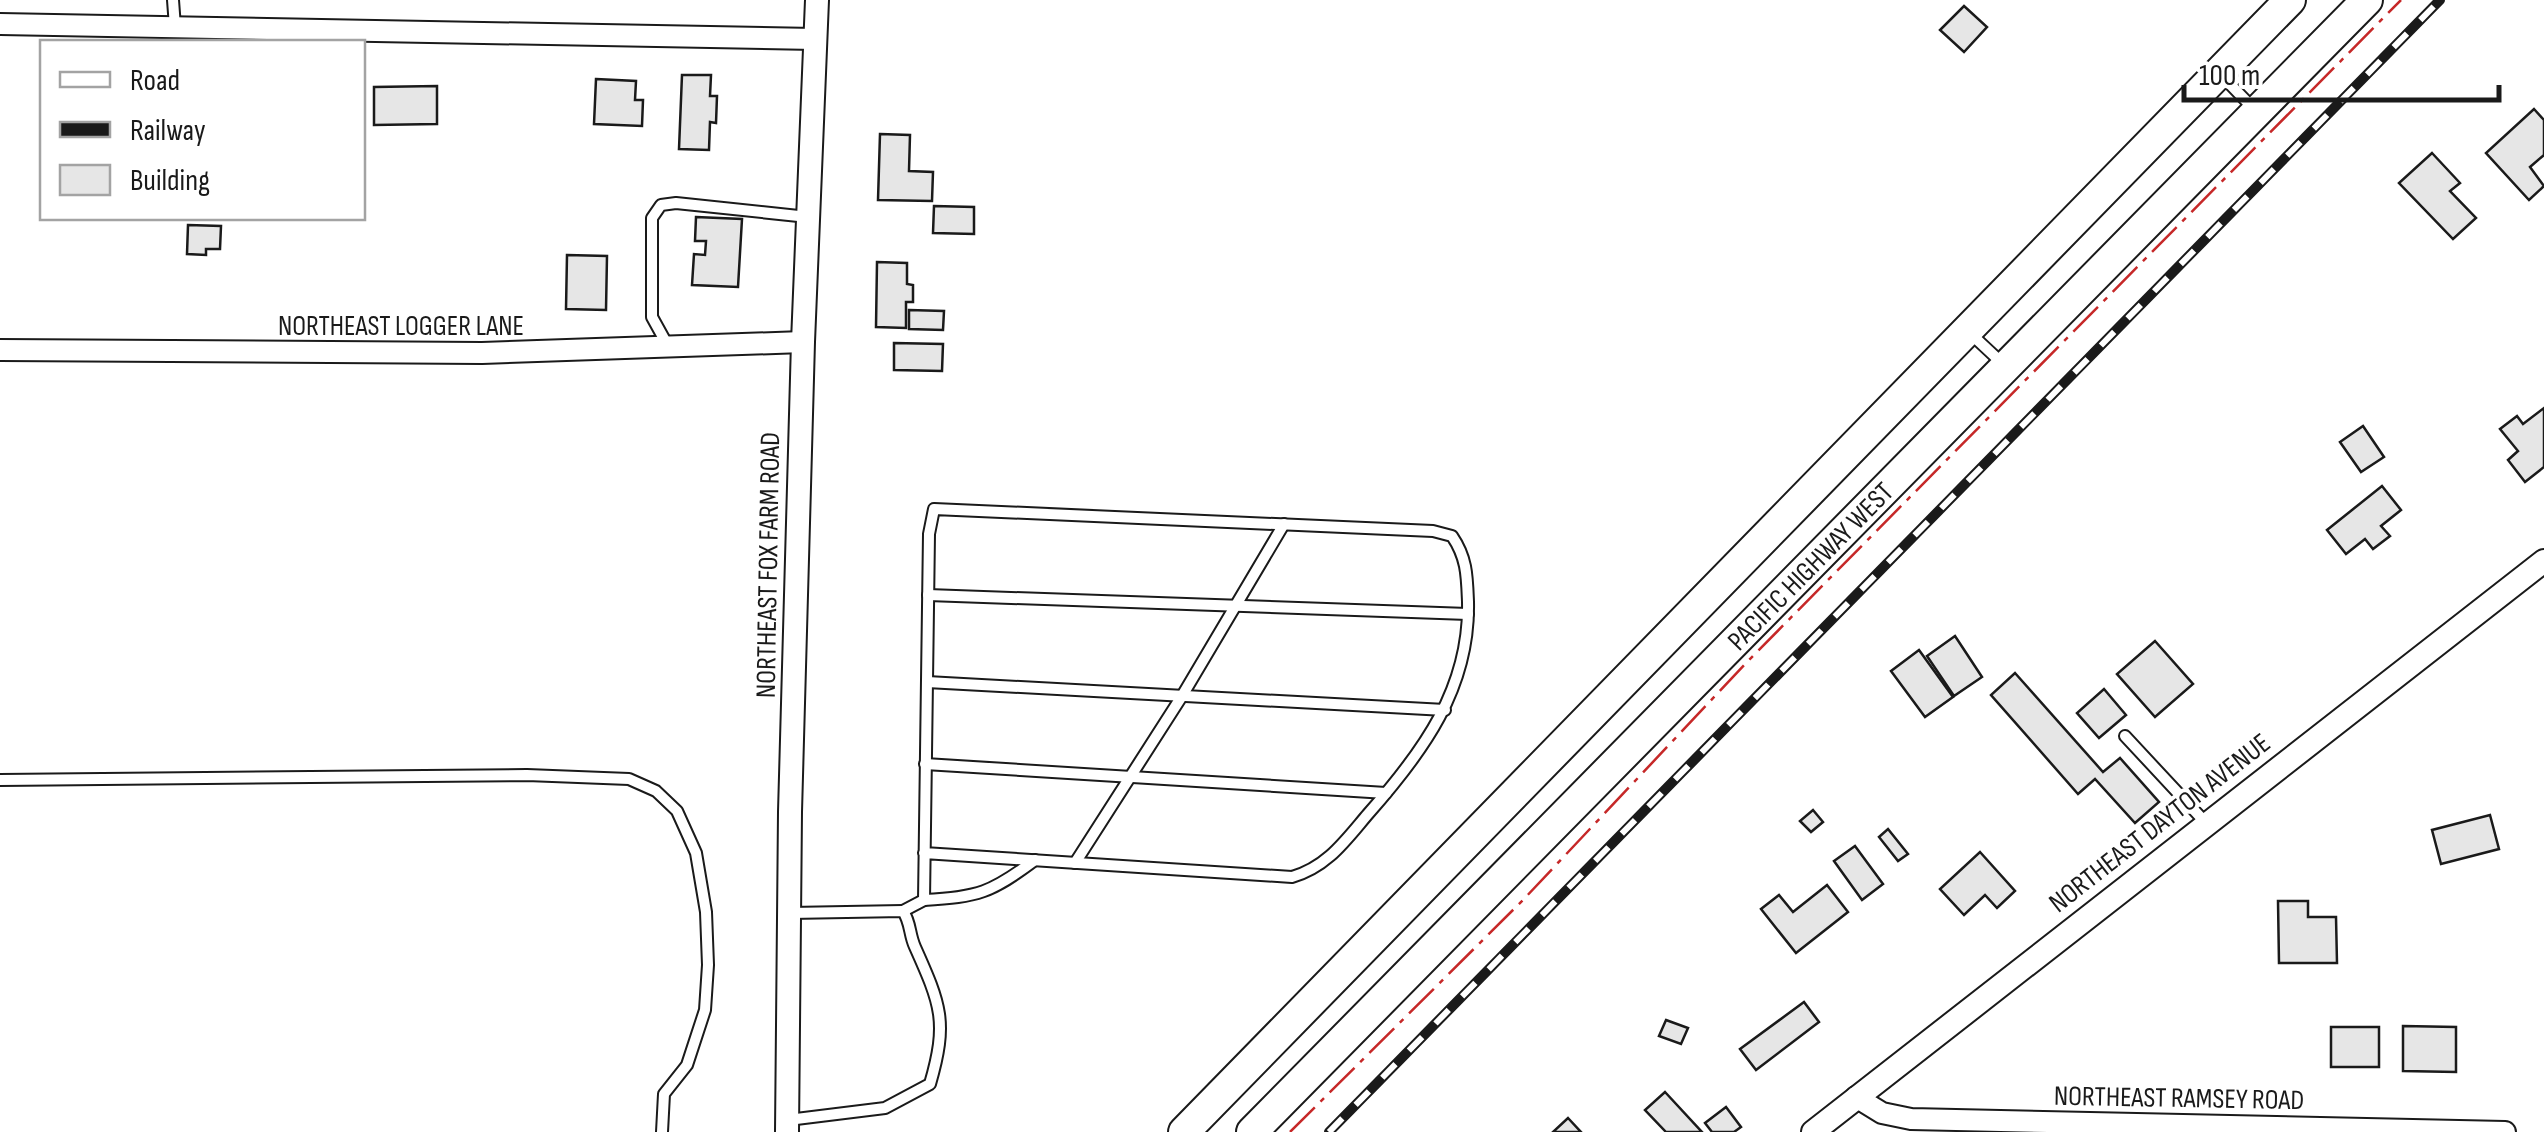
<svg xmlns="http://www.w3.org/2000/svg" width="2544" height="1132" font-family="'Sofia Sans Condensed',sans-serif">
<rect width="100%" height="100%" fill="#fff"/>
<g fill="#e6e6e6" stroke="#1a1a1a" stroke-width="2.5">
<polygon points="1964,6 1987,27 1964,52 1940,30"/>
<polygon points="682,75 711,75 710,96 717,96 716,123 710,122 709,150 679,149"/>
<polygon points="596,79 636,81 635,100 643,100 642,126 594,124"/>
<polygon points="437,86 437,124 374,125 374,87"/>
<polygon points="2534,109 2544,120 2544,155 2530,167 2544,186 2529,200 2486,153"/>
<polygon points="880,134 910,135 909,171 933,172 932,201 878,200"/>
<polygon points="2432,153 2460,183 2450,191 2476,218 2453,239 2399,183"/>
<polygon points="934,206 974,207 974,234 933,233"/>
<polygon points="696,217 742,219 738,287 692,285 694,254 705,255 706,241 695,241"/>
<polygon points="188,225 221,226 220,249 206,249 206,255 187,254"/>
<polygon points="567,255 607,256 606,310 566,309"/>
<polygon points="877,262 907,263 907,284 913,285 913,302 906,302 906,328 876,327"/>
<polygon points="909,310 944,311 943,330 909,329"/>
<polygon points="894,343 943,344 942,371 894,370"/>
<polygon points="2544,408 2544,467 2525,482 2508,460 2518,451 2500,429 2517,416 2523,424"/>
<polygon points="2363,426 2384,457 2361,472 2340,442"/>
<polygon points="2382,486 2401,510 2381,526 2390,536 2373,549 2365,539 2346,554 2327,530"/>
<polygon points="1955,636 1982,677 1954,696 1927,656"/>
<polygon points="2155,641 2193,684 2155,717 2117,674"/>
<polygon points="1919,650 1953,697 1925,717 1891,671"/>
<polygon points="2015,673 2103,772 2120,758 2159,802 2135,823 2095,779 2078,794 1991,695"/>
<polygon points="2104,689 2126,715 2099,738 2077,713"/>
<polygon points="1813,810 1823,822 1811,832 1800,821"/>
<polygon points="2490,815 2499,849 2441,864 2432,830"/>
<polygon points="1888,829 1908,854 1898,861 1879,837"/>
<polygon points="1855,846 1883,884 1862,900 1834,861"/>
<polygon points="1980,852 2015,891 1997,908 1985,895 1964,915 1940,889"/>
<polygon points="1827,885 1848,912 1796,953 1761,909 1779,895 1793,912"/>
<polygon points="2278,901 2308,901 2308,917 2336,917 2337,963 2279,963"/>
<polygon points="1804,1002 1819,1022 1756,1070 1740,1049"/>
<polygon points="1666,1020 1688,1028 1681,1044 1659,1036"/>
<polygon points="2403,1026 2456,1027 2456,1072 2403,1071"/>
<rect x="2331" y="1027" width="48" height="40"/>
<polygon points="1665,1092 1702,1132 1666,1132 1645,1110"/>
<polygon points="1726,1107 1741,1127 1734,1132 1712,1132 1705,1123"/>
<polygon points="1568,1118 1581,1132 1553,1132"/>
</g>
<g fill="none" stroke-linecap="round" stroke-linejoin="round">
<g stroke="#1a1a1a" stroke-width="14">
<g id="service">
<polyline points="173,0 175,27"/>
<polyline points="2223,77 2253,108"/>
<polyline points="1971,334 2002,363"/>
<polyline points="668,346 652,317 652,218 661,205 676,203 808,217"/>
<polyline points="928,595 1468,614"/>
<polyline points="927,682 1445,710"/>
<polyline points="2125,736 2206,823"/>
<polyline points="925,764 1386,793"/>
<polyline points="0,780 527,775 629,779 656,791 677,811 696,853 706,912 708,965 705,1010 687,1065 664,1094 662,1132"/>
<polyline points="1075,863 1182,696 1284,524"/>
<path d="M924,900C978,897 991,893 1035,860"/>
<path d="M903,911L924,900C925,778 927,656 929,534L934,509L1433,531L1452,536C1467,558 1467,576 1468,602C1470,688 1423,752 1368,814C1345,841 1327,867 1292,877L924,853"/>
<path d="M788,1120L885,1108L930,1084C948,1022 941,1005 915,947C909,934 911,923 903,911L790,913"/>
</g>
</g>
<g stroke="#1a1a1a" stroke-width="24">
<g id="minor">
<polyline points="0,24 815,39"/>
<polyline points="0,350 482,353 803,342"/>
<polyline points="1856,1097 1882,1113 1911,1119 2505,1132"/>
</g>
</g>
<g stroke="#1a1a1a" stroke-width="26">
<g id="tertiary">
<polyline points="787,1132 790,812 803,342 817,0"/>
<polyline points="1813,1132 2544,561"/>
</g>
</g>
<g stroke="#1a1a1a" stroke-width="34">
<g id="primary">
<polyline points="1184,1132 2290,0"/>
<path id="s1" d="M1252,1132L2367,0"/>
</g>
</g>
<use href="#service" stroke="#fff" stroke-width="10"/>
<use href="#minor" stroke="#fff" stroke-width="20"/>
<use href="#tertiary" stroke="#fff" stroke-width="22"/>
<use href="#primary" stroke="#fff" stroke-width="30"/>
<g stroke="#1a1a1a" stroke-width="10">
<polyline id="rail" points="1329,1132 2440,0"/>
</g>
<use href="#rail" stroke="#fff" stroke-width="6" stroke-dasharray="19" stroke-linecap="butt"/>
<polyline stroke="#c62828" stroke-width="2.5" stroke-dasharray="35 8 5 8" stroke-linecap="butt" points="1290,1132 1523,900 1748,661 2401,0"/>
</g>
<g text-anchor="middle" stroke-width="8" stroke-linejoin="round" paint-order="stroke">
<g font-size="28" fill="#1a1a1a" stroke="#fff">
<text x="401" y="335">NORTHEAST LOGGER LANE</text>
<text transform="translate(767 565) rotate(-89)" y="10">NORTHEAST FOX FARM ROAD</text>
<text dy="10" stroke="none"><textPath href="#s1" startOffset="795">PACIFIC HIGHWAY WEST</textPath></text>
<text transform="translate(2159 822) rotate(-38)" y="10">NORTHEAST DAYTON AVENUE</text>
<text transform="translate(2179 1097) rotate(1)" y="10">NORTHEAST RAMSEY ROAD</text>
</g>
</g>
<rect x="40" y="40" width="325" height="180" fill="#ffffff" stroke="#a3a3a3" stroke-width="2.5"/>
<rect x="60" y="72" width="50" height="15" fill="#ffffff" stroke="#a3a3a3" stroke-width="2.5"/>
<text x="130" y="90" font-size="30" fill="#1a1a1a">Road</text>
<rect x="60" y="122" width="50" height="15" fill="#1a1a1a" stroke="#a3a3a3" stroke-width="2.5"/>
<text x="130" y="140" font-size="30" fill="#1a1a1a">Railway</text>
<rect x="60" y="165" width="50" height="30" fill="#e6e6e6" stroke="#a3a3a3" stroke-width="2.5"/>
<text x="130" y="190" font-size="30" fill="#1a1a1a">Building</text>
<path d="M2184 85v15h315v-15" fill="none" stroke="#1a1a1a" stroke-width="5"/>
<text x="2199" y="85" font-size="30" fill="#1a1a1a" stroke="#ffffff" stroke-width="8" paint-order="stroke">100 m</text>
</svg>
